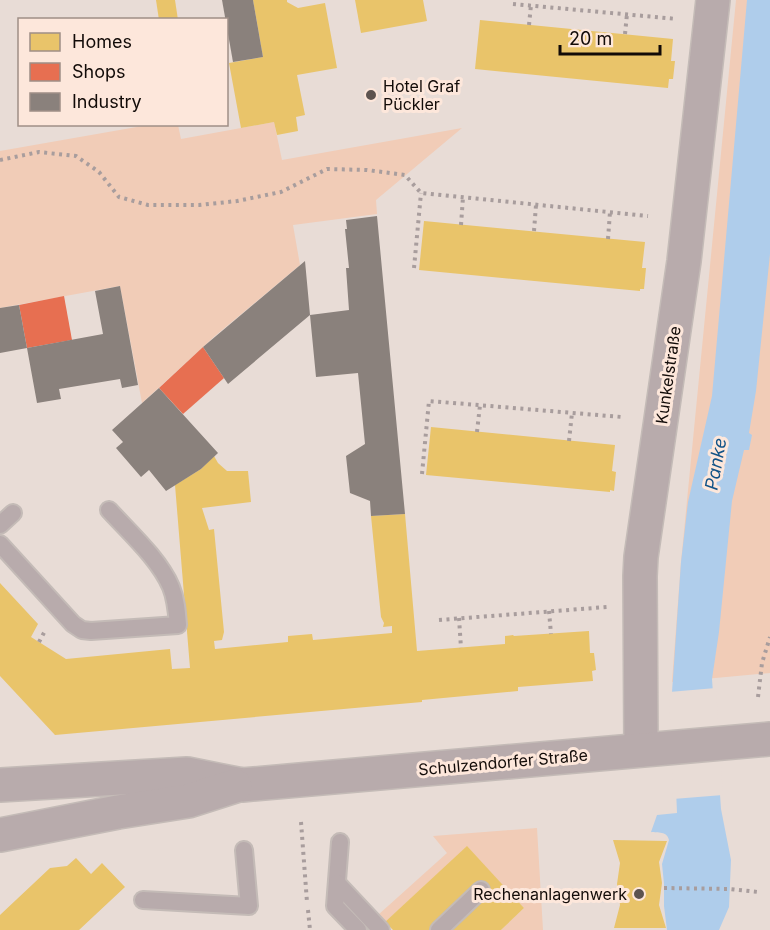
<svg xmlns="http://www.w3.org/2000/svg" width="770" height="930" font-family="Inter,sans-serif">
<rect width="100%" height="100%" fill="#e8dcd6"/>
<g fill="#f1ccb7">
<polygon points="736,0 770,0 770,673 672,682 681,562"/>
<polygon points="274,122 282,160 462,128 376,200 377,214 293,225 300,265 215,336 142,403 120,286 0,308 0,151 148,125 178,125 181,139"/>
<polygon points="537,828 543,930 501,930 524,908 467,847 385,922 378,915 447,853 433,836"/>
</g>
<path fill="#afcdeb" d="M747,0H770V254L756,391L749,433L752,435L749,450H744L732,501L719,632L712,679L721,809L731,860L729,907L719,930H667L664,906V884L662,864L669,840C667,831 658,833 651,832L657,815L677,813L672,692L681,562L688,502L712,396Z"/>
<polygon fill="#e8dcd6" points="716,688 723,795 673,799 669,692"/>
<g fill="#e9c46a">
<polygon points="156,0 175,0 178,20 159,20"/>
<polygon points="253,0 287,0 287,2 298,8 325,3 337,68 297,75 305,115 296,117 298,131 277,135 274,122 241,128 229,63 263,57"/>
<polygon points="355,0 423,0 427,21 361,33"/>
<polygon points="480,20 673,39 671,61 675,61 673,79 669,79 668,88 475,69"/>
<polygon points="424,221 645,242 642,268 646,268 644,289 640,289 640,291 419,270"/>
<polygon points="431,427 615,445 612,471 616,472 614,491 610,490 610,492 426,475"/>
<polygon points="214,456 218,463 227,471 248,471 251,502 202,508 209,530 214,529 224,632 222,640 214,641 215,649 288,642 288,636 312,634 313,640 392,633 392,626 383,627 384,623 381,617 371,516 405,514 417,651 505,644 505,636 513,635 514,636 589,631 590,653 594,653 596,670 592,671 593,681 518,687 518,691 422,700 422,702 55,735 0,676 0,583 38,624 31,637 66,659 170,649 172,669 190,668 175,485 201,469"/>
<polygon points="613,840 667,841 659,862 662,883 659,905 666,928 614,928 620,905 617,884 620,863"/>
<polygon points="467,846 524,908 501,930 393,930 385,922"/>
<polygon points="76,858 91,874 102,863 125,887 79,930 0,930 0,915 50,868 67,866"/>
</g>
<g fill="#e76f51">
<polygon points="64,296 72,340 27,348 19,305"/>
<polygon points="203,347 224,378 183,414 159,388"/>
</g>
<g fill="#8a817c">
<polygon points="222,0 253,0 263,57 233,62"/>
<polygon points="377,216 405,514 371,516 370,501 350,493 346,456 365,444 358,373 316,377 310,315 228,384 203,347 305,261 310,315 349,310 346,268 349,268 345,229 347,229 346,220"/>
<polygon points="120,286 138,385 122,388 120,379 59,389 61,399 37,403 27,348 103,334 95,291"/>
<polygon points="19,305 27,348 0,353 0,308"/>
<polygon points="159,388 218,453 201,469 166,491 149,470 141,477 116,448 123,442 112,430"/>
</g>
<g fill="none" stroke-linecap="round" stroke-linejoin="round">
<g stroke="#c4bbb7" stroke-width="20">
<g id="lane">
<polyline points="0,525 13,513"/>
<path d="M0,544L73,624L82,630L91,631L178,625C177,612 176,599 171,587C159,559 130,533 109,510"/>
<polyline points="340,842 335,906 358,930"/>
<polyline points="337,883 381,930"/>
<polyline points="143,900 249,906 244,850"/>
<polyline points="439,930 481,890"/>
</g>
</g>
<g stroke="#c4bbb7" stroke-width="36">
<g id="street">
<polyline points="641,750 640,576 641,557 684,261 713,0"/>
<polyline points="0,785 187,774 242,785 770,739"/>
<polyline points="0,835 118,812 188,801 235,786"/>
</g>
</g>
<g stroke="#a89d9d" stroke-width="4" stroke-dasharray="3 4.5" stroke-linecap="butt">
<polyline points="513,4 677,19"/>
<polyline points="529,25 531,5"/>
<polyline points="625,34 627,14"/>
<polyline points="0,160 39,152 76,156 99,172 119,197 148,205 199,205 237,201 281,192 327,169 367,170 405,175 421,193 648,216"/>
<polyline points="461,225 463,197"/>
<polyline points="534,231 536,205"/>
<polyline points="608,239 610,212"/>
<polyline points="414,268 421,193"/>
<polyline points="477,432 480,405"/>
<polyline points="569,441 572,413"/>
<polyline points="422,474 429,401 622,417"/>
<polyline points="549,611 551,634"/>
<polyline points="459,618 461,648"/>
<polyline points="439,620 607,607"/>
<polyline points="39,642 46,629"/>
<polyline points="758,697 762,663 770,637"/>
<polyline points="301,822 307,902"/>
<polyline points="664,888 730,889 758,892"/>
<polyline points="308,910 310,930"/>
</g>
<use href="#lane" stroke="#b8abac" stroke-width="16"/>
<use href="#street" stroke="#b8abac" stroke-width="33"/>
</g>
<g fill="#5d5450" stroke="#fde7db" stroke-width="2">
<circle cx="371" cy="95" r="6"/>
<circle cx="639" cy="894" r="6"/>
</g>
<g text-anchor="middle" stroke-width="6" stroke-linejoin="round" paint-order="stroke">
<g font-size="16" fill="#120b08" stroke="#fde7db" text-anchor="start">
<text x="383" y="92">Hotel Graf<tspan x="383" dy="18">Pückler</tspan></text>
<text x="627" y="900" text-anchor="end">Rechenanlagenwerk</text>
</g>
<g font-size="16" fill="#120b08" stroke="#fde7db">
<text transform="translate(668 375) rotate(-82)" y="6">Kunkelstraße</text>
<text transform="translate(503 762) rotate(-5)" y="6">Schulzendorfer Straße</text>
</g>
<g font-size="18" font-style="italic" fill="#125387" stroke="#fde7db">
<text transform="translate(716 464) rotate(-80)" y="6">Panke</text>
</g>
</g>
<rect x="18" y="18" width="210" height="108" fill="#fde7db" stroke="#9f8f87" stroke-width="1.5"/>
<rect x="30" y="33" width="30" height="18" fill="#e9c46a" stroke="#9f8f87" stroke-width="1.5"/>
<text x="72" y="48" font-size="18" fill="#120b08">Homes</text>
<rect x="30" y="63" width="30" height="18" fill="#e76f51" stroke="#9f8f87" stroke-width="1.5"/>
<text x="72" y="78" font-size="18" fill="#120b08">Shops</text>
<rect x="30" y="93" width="30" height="18" fill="#8a817c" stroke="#9f8f87" stroke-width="1.5"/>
<text x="72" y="108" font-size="18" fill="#120b08">Industry</text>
<path d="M560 45v9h100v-9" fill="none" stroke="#120b08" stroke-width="3"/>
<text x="569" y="45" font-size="18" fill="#120b08" stroke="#fde7db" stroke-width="4.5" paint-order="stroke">20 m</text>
</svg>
